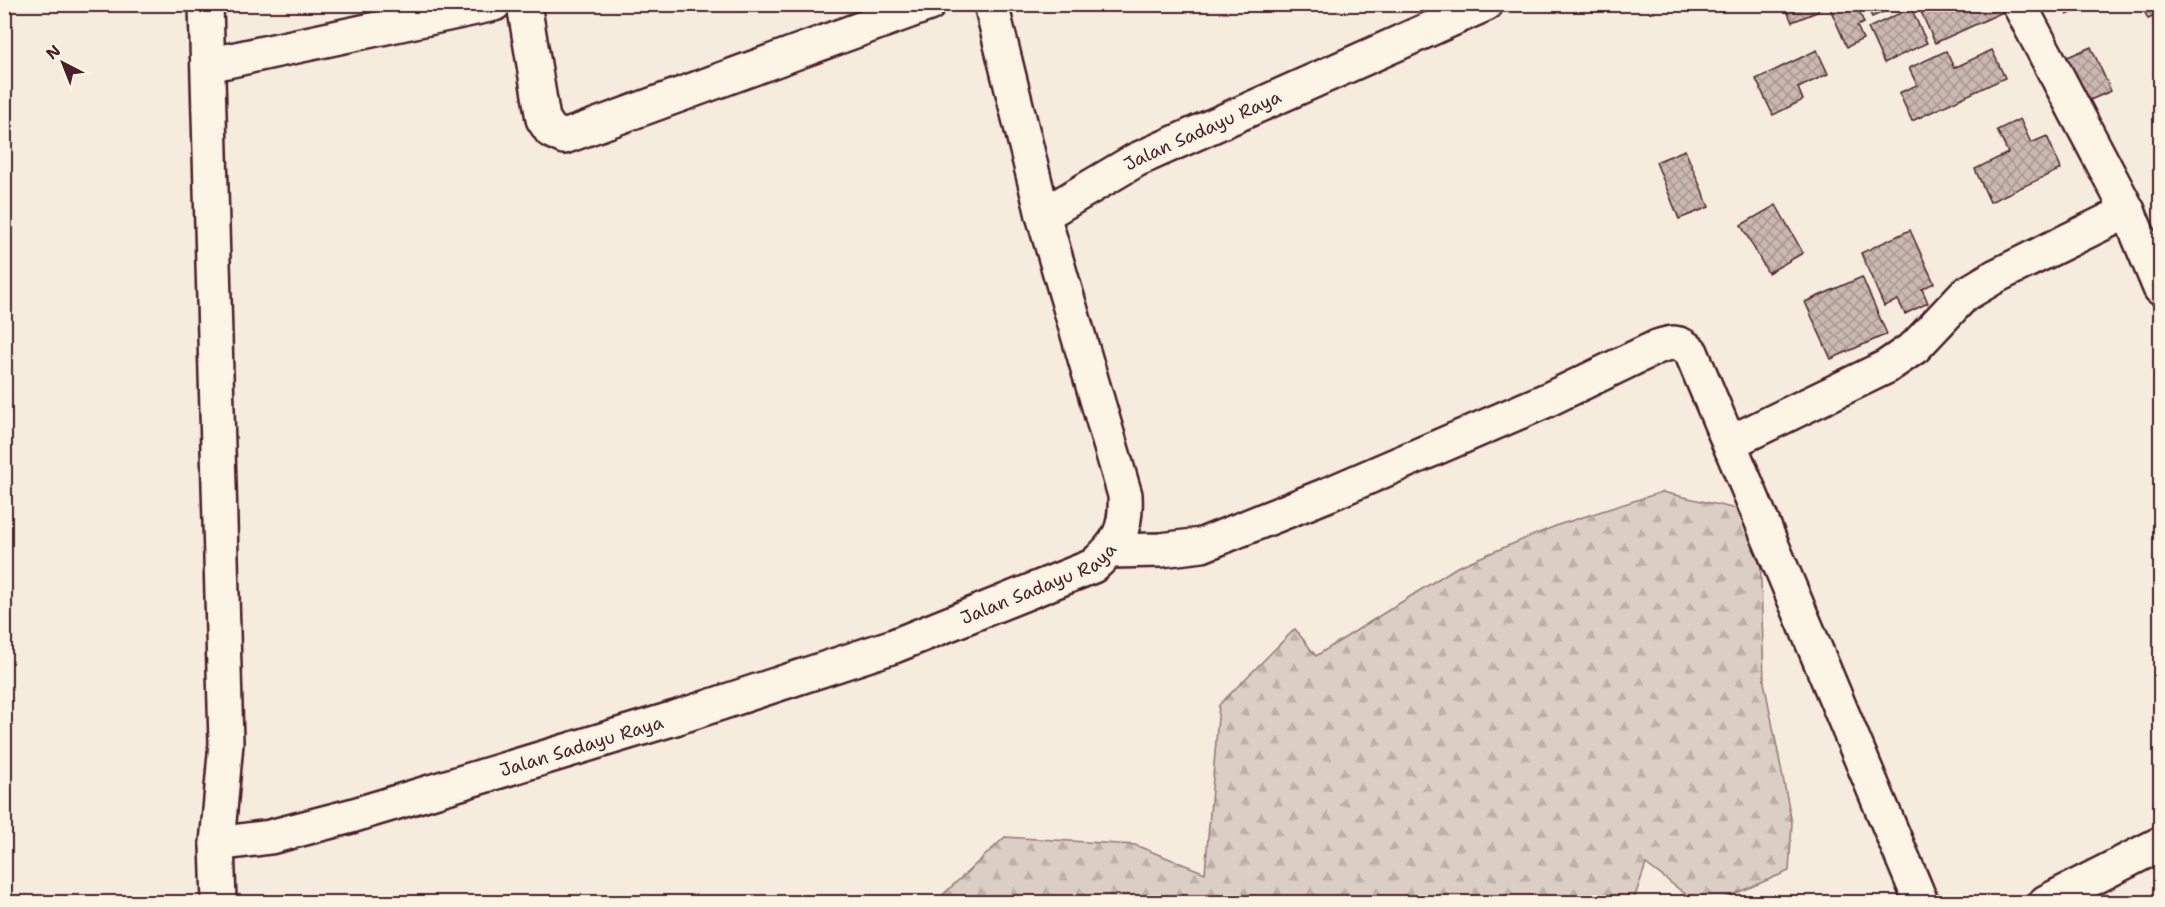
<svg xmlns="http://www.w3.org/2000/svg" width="2165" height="907" font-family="'Shantell Sans',sans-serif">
<defs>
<pattern id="forest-firs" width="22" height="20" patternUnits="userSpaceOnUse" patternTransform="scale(1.5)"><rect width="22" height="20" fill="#dbcec4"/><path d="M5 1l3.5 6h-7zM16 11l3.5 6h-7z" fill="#bdb0a9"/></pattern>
<pattern id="building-cross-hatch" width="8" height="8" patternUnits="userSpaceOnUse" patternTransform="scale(1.5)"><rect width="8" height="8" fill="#cab9b1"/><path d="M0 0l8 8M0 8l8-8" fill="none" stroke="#a69690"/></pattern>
</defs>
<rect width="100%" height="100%" fill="#f5ecde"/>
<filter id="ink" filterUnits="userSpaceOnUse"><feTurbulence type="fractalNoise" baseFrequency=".0167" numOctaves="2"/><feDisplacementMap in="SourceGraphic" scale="12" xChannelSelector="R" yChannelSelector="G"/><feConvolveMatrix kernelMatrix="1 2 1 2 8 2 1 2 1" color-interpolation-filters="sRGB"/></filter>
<g filter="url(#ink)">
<polygon fill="url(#forest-firs)" stroke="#927678" stroke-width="1.5" points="1662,492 1759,514 1764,682 1792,823 1789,871 1715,902 1696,902 1646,864 1633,902 935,902 1005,837 1135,845 1205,873 1219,705 1295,629 1316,656 1457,567 1558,525"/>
<g fill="url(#building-cross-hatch)" stroke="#4a1f2b" stroke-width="1.5">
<polygon points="1784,4 1816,4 1819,11 1792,22"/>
<polygon points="1828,4 1856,4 1864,23 1857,26 1863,39 1847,47"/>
<polygon points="1866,4 1901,4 1872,17"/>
<polygon points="2002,4 2005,11 1935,43 1918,5"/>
<polygon points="2062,4 2091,4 2067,15"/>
<polygon points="2141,4 2160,4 2160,14 2148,19"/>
<polygon points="1911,8 1927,43 1884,63 1868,28"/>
<polygon points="2091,47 2111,91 2083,103 2063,59"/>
<polygon points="1817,50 1828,74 1798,88 1803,100 1773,115 1756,79"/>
<polygon points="1992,50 2005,78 1912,121 1899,93 1917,85 1909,68 1946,51 1954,68"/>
<polygon points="2020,119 2031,143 2047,136 2061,169 1990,202 1975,169 2008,153 1997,130"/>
<polygon points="1685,150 1709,207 1679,219 1656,162"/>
<polygon points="1776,205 1803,253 1768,273 1741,225"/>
<polygon points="1910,230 1934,283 1922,289 1928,303 1905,314 1898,300 1884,306 1861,253"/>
<polygon points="1862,277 1887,334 1831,359 1805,302"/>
</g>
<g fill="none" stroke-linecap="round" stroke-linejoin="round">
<g stroke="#4a1f2b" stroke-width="38">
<g id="minor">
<polyline points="206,4 226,743 217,844"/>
<polyline points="524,4 543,119 551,131 564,137 929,4"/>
<polyline points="991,4 1043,215"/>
<polyline points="2019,4 2128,211 2160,288"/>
<polyline points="208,65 494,4"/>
<polyline points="1729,443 1886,367 1915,347 1964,295 1996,276 2128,211"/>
<path d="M1110,551L1161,550L1202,545L1329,494L1547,400L1657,347C1672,342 1679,340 1691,352L1921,902"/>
<path id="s1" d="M219,902L217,844L270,837L351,816L675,718L894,646L1093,566C1119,543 1127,529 1125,495L1043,215L1136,160L1486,4"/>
<polyline points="2046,902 2160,844"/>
</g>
</g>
<use href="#minor" stroke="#fcf5e5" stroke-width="33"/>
</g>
</g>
<g text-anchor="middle" stroke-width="4.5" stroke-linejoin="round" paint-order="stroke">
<g font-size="18" fill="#4a1f2b" stroke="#fcf5e5">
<text dy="6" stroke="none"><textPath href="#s1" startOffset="1533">Jalan Sadayu Raya</textPath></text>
<text dy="6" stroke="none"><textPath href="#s1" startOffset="922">Jalan Sadayu Raya</textPath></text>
<text dy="6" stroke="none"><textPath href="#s1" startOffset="436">Jalan Sadayu Raya</textPath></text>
</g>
</g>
<rect width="2165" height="907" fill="none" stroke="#fcf5e5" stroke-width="24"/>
<rect x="12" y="12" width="2141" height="883" fill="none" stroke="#4a1f2b" stroke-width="2" filter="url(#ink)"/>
<g transform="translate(63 63) rotate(318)" stroke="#fcf5e5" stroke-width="4.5" paint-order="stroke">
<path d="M0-4.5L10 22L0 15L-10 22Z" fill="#4a1f2b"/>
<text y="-9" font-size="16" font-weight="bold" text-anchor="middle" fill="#4a1f2b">N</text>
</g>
</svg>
